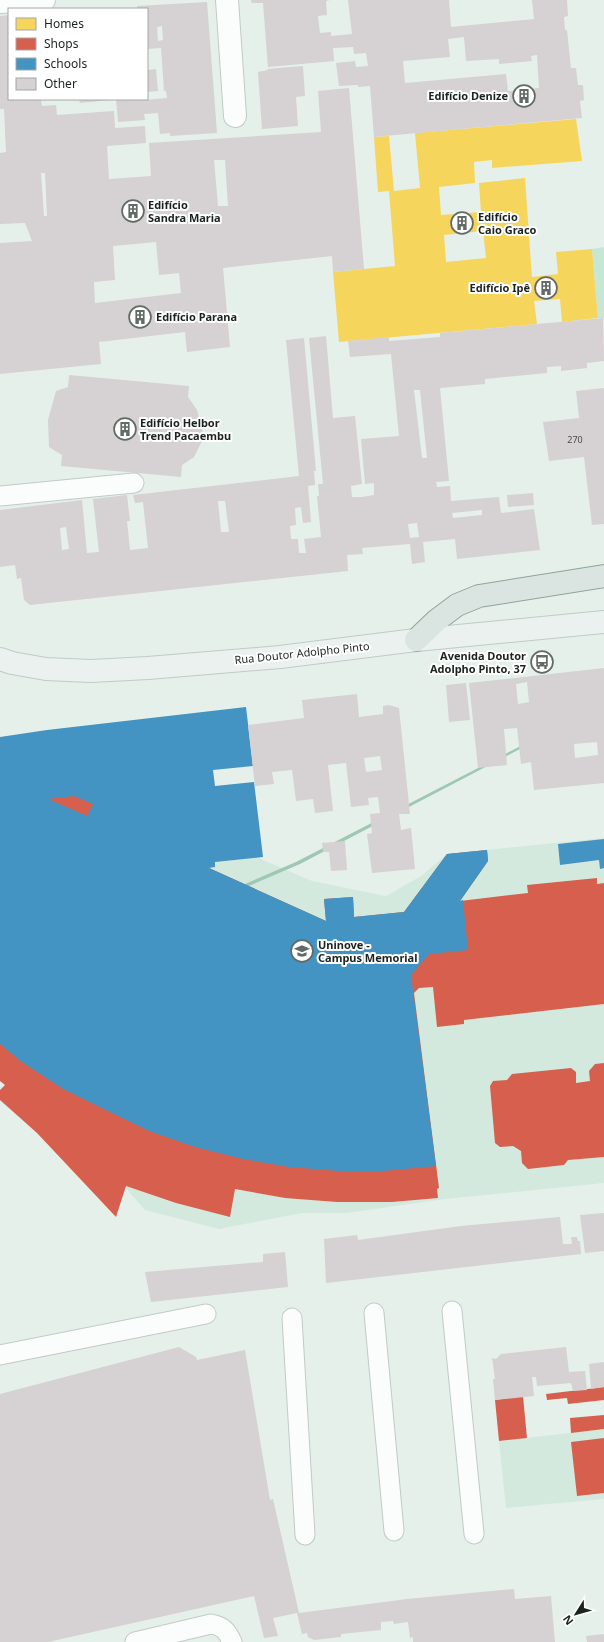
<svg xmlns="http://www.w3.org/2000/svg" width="604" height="1642" font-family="'Noto Sans',sans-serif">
<rect width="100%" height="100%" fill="#e5f0ea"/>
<g fill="#d4e9de">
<polygon points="0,746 312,881 386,896 421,876 447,854 604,838 604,1183 445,1199 347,1213 302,1213 219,1229 145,1210 107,1167"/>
<polygon points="604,1429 604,1499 506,1508 499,1441"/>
</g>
<polygon fill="#c7e7d6" points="604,247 604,318 598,318 592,249"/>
<polygon fill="#9fc8b3" points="604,703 604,705 300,864 0,993 0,989 296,862"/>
<path fill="#f6d55c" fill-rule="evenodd" d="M576,119L582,161L492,168V160L474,162L475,183L439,187L441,215L481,212L479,183L525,178L532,277L558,274L556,252L592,249L598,318L562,322L560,299L534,301L537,324L339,342L333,272L395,266L389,191L378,192L374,137L389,136L394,191L420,188L415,133ZM483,231L486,258L446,262L444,235Z"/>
<g fill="#d6604d">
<polygon points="0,737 1,737 4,768 53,788 173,775 174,792 135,796 138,823 181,844 175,853 177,865 184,870 209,868 326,921 324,899 353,897 354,917 404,912 447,854 487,850 488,861 460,901 528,893 527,885 597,878 597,884 604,883 604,1004 464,1020 464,1024 437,1027 433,987 419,988 414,993 439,1188 437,1189 438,1198 392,1202 337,1202 285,1198 235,1189 230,1217 176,1203 126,1186 116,1217 37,1133 0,1100 0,1090 5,1085 0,1081"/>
<polygon points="604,1063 604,1157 568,1160 564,1165 528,1169 522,1163 521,1151 513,1146 500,1147 495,1143 490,1086 493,1081 507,1080 512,1074 571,1068 576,1072 576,1083 590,1081 589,1071 595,1064"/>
<polygon points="604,1387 604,1400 568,1404 567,1398 547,1400 546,1394"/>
<polygon points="523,1396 527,1438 499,1441 495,1400"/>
<polygon points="604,1415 604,1429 571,1433 570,1418"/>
<polygon points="604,1438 604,1493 577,1496 571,1442"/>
</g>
<g fill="#4393c3" fill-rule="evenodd">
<path d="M246,707L253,766L213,770L215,786L254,782L263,857L215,862V867L209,868L326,921L324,899L353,897L354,917L404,912L447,854L487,850L488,861L460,901L463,900L468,950L429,954L411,975L436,1166L383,1171H339L289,1167L243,1159L195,1147L149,1131L63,1089L22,1062L0,1044V737L47,730ZM74,796L93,804L87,816L48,799Z"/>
<polygon points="604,839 604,868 600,869 599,860 560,865 558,844"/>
</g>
<g fill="#d6d1d3" fill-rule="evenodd">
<path d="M251,0H330L326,1L327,15L318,16L320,33L331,32V36L352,34L348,0H449L451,27L534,19L532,0H567L568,16L564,17L565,30H567L571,68H576L578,85H583L584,100L580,101L582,118L374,137L370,86L358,87V85L339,86L336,63L355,61L356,67L368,66L366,53L354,54L353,47L333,48L334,61L268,67L263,3H252ZM464,37L466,61L499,59V64L532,61L531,56L537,55L539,88L508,91L506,74L405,83L403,61L450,57L448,39Z"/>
<path d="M207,2L217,133L170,136V133L160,134L158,113L144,114L145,120L118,122L116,99L143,100L167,98L166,91H164L161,48L147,49V9H137V6ZM162,26L163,40L158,41L157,27Z"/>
<path d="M9,15V99H41L42,106L56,105L57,115L114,111L115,128L145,126L146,143L107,146L109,179L151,176L149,143L321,132L318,91L349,88L364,269L333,272L332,256L223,268L230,347L187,352L185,332L99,342L101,364L0,374V243L32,241L25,223L0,224V153L6,152L4,109H0V16ZM214,160H225L228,206H218ZM41,173H45L47,216H44ZM156,242L159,275L179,273L181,293L95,303L94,282L115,280L113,246Z"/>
<polygon points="303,66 305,96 296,97 298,126 262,129 258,72 268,70 267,69"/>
<polygon points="156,69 158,91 147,92 147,70"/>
<polygon points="79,99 109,99 110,100 80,103"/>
<path d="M603,318L604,361L587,363V368L561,371V366L547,367V373L485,379V384L440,388L449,481L436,482L437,487L450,486L451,501L499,497L501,513L534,509L540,550L457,559L455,539L423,542L425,562L412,564L410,544L362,548L363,554L347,555L348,571L30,605L24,600L21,578L17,579L15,565L0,567V510L82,500L87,553L99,552L93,499L127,495L130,521H127L130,550L148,548L143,502L135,503L133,495L299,476L286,340L304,338L316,471H314L315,485L308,486L311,522L303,523L301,507L295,508L296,525L290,526L291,539H298L299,553H306L304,539L321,537L317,496H319L318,484H323L309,338L326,336L333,418L355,416L362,484L351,486L352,497H362L374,495V483L365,484L361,439L399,436L391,354L350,357L348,341L389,337V341L440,337V333ZM414,390H420L427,458H422ZM218,501H225L229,532H221ZM482,510V515L453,518L452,513ZM417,523L419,537L410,538L408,524ZM66,527L69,549L62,550L60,528Z"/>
<polygon points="69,375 189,386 188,397 197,410 204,437 194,457 182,465 181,477 61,466 62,455 49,447 48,420 56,391 68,387"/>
<polygon points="604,388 604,524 592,525 584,457 549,461 543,422 579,418 576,391"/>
<polygon points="533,493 534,505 508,507 507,495"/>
<path d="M604,668V783L534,790L531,762L521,764L517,728L504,729L507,765L478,768L469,683ZM527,682L529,702L518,704L516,684ZM597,742L598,755L575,758L574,744Z"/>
<polygon points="466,683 470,720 449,722 446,685"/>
<path d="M357,694L359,717L383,714V706L389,705L399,708L410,814H399L401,830L411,828L415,869L372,873L367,834L372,833L370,814L380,813L378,797L368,798L369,805L351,807L346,763L328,765L333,811L315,813L313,799L296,801L292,770L272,772L274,784L255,786L248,725L304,718L302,700ZM380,756L382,770L366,772L364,758Z"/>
<polygon points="345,841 347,870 331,871 329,852 323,852 322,843"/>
<polygon points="604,1213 604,1251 585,1253 580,1215"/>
<polygon points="560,1217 563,1244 572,1244 571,1237 577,1237 578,1241 580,1241 581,1254 326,1283 324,1239 357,1235 358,1240 461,1226"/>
<polygon points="285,1252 288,1287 151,1302 145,1272 263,1262 263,1254"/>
<polygon points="179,1347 196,1357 197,1360 245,1350 270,1500 273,1499 299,1613 407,1599 514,1589 515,1599 551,1596 555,1642 413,1642 413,1637 410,1638 408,1622 394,1624 393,1621 381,1622 381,1630 341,1634 341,1637 314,1640 308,1637 307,1633 302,1634 297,1613 273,1618 278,1636 264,1638 254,1596 48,1642 0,1642 0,1394"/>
<polygon points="566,1347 569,1372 585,1371 587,1390 573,1391 571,1383 537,1386 536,1377 532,1377 534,1396 495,1400 493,1379 495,1379 492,1358 496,1359 501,1354"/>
<polygon points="604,1362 604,1387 591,1389 589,1364"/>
<polygon points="604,1634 604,1642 587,1642 586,1636"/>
</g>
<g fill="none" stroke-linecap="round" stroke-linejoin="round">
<g stroke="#c1cbc6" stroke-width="21">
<g id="lane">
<polyline points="0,496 134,483"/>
<polyline points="452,1311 474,1534"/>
<polyline points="374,1313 394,1531"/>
<polyline points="292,1318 305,1535"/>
<polyline points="0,1355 206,1314"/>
<path d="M135,1642L211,1624C223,1626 227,1631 232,1642"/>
</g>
</g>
<g stroke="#c1cbc6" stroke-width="24">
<g id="street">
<polyline points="227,0 235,116"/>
<polyline points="0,2 44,0"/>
</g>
</g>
<g stroke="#c1cbc6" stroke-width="24">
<polyline id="secondary" points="0,659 12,663 46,669 91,671 148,668 280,657 416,640 604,622"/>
</g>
<g stroke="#8da49a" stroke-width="24">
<polyline id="primary" points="416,640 437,620 457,605 479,596 604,576"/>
</g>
<use href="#lane" stroke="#fbfdfc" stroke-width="19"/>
<use href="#street" stroke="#fbfdfc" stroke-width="22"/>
<use href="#secondary" stroke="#eaf1ee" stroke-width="22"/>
<use href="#primary" stroke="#dae5e1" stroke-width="22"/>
</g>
<defs>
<g id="building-ring" transform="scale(1.15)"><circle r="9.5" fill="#fff" stroke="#626b66" stroke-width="1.5"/><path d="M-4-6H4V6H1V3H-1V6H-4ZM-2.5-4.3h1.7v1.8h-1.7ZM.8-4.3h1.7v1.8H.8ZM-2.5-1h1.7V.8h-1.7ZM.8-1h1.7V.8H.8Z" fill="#626b66"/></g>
<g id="bus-ring" transform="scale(1.15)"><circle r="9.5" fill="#fff" stroke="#626b66" stroke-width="1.5"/><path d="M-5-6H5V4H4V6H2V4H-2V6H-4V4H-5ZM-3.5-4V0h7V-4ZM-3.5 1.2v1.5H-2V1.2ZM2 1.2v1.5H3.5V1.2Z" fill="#626b66"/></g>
<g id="university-ring" transform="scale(1.15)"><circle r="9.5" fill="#fff" stroke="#626b66" stroke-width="1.5"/><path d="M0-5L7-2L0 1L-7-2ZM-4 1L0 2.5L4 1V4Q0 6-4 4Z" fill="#626b66"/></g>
</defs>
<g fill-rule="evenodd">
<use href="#building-ring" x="524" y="96"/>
<use href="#building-ring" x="133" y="211"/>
<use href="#building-ring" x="462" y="223"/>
<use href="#building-ring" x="546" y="288"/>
<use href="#building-ring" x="140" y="317"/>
<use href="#building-ring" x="125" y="429"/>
<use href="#bus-ring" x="542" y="662"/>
<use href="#university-ring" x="302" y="951"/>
</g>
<g text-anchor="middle" stroke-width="4" stroke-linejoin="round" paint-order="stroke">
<g font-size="9" fill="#4a4e4c">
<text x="575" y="443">270</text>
</g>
<g font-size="11" font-weight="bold" fill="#1b231f" stroke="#fff" text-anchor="start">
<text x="508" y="100" text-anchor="end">Edifício Denize</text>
<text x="148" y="209">Edifício<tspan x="148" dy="13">Sandra Maria</tspan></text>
<text x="478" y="221">Edifício<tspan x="478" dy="13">Caio Graco</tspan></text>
<text x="530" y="292" text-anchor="end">Edifício Ipê</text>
<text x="156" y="321">Edifício Parana</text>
<text x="140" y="427">Edifício Helbor<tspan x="140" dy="13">Trend Pacaembu</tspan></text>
<text x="526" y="660" text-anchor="end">Avenida Doutor<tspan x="526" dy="13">Adolpho Pinto, 37</tspan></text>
<text x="318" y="949">Uninove -<tspan x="318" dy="13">Campus Memorial</tspan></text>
</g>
<g font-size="11" fill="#1b231f" stroke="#fff">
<text transform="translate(302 653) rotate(-6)" y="4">Rua Doutor Adolpho Pinto</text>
</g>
</g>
<rect x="8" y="8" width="140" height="92" fill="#ffffff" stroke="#a4a7a5"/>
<rect x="16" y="18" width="20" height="12" fill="#f6d55c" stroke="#a4a7a5"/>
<text x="44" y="28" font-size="12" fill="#1b231f">Homes</text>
<rect x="16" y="38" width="20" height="12" fill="#d6604d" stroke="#a4a7a5"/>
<text x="44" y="48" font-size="12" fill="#1b231f">Shops</text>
<rect x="16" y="58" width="20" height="12" fill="#4393c3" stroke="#a4a7a5"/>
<text x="44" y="68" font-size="12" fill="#1b231f">Schools</text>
<rect x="16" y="78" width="20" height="12" fill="#d6d1d3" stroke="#a4a7a5"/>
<text x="44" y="88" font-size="12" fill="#1b231f">Other</text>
<g transform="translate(576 1614) rotate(233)" stroke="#ffffff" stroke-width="3" paint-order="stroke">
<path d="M0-3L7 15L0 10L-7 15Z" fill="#1b231f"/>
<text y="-6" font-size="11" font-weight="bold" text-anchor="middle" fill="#1b231f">N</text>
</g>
</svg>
